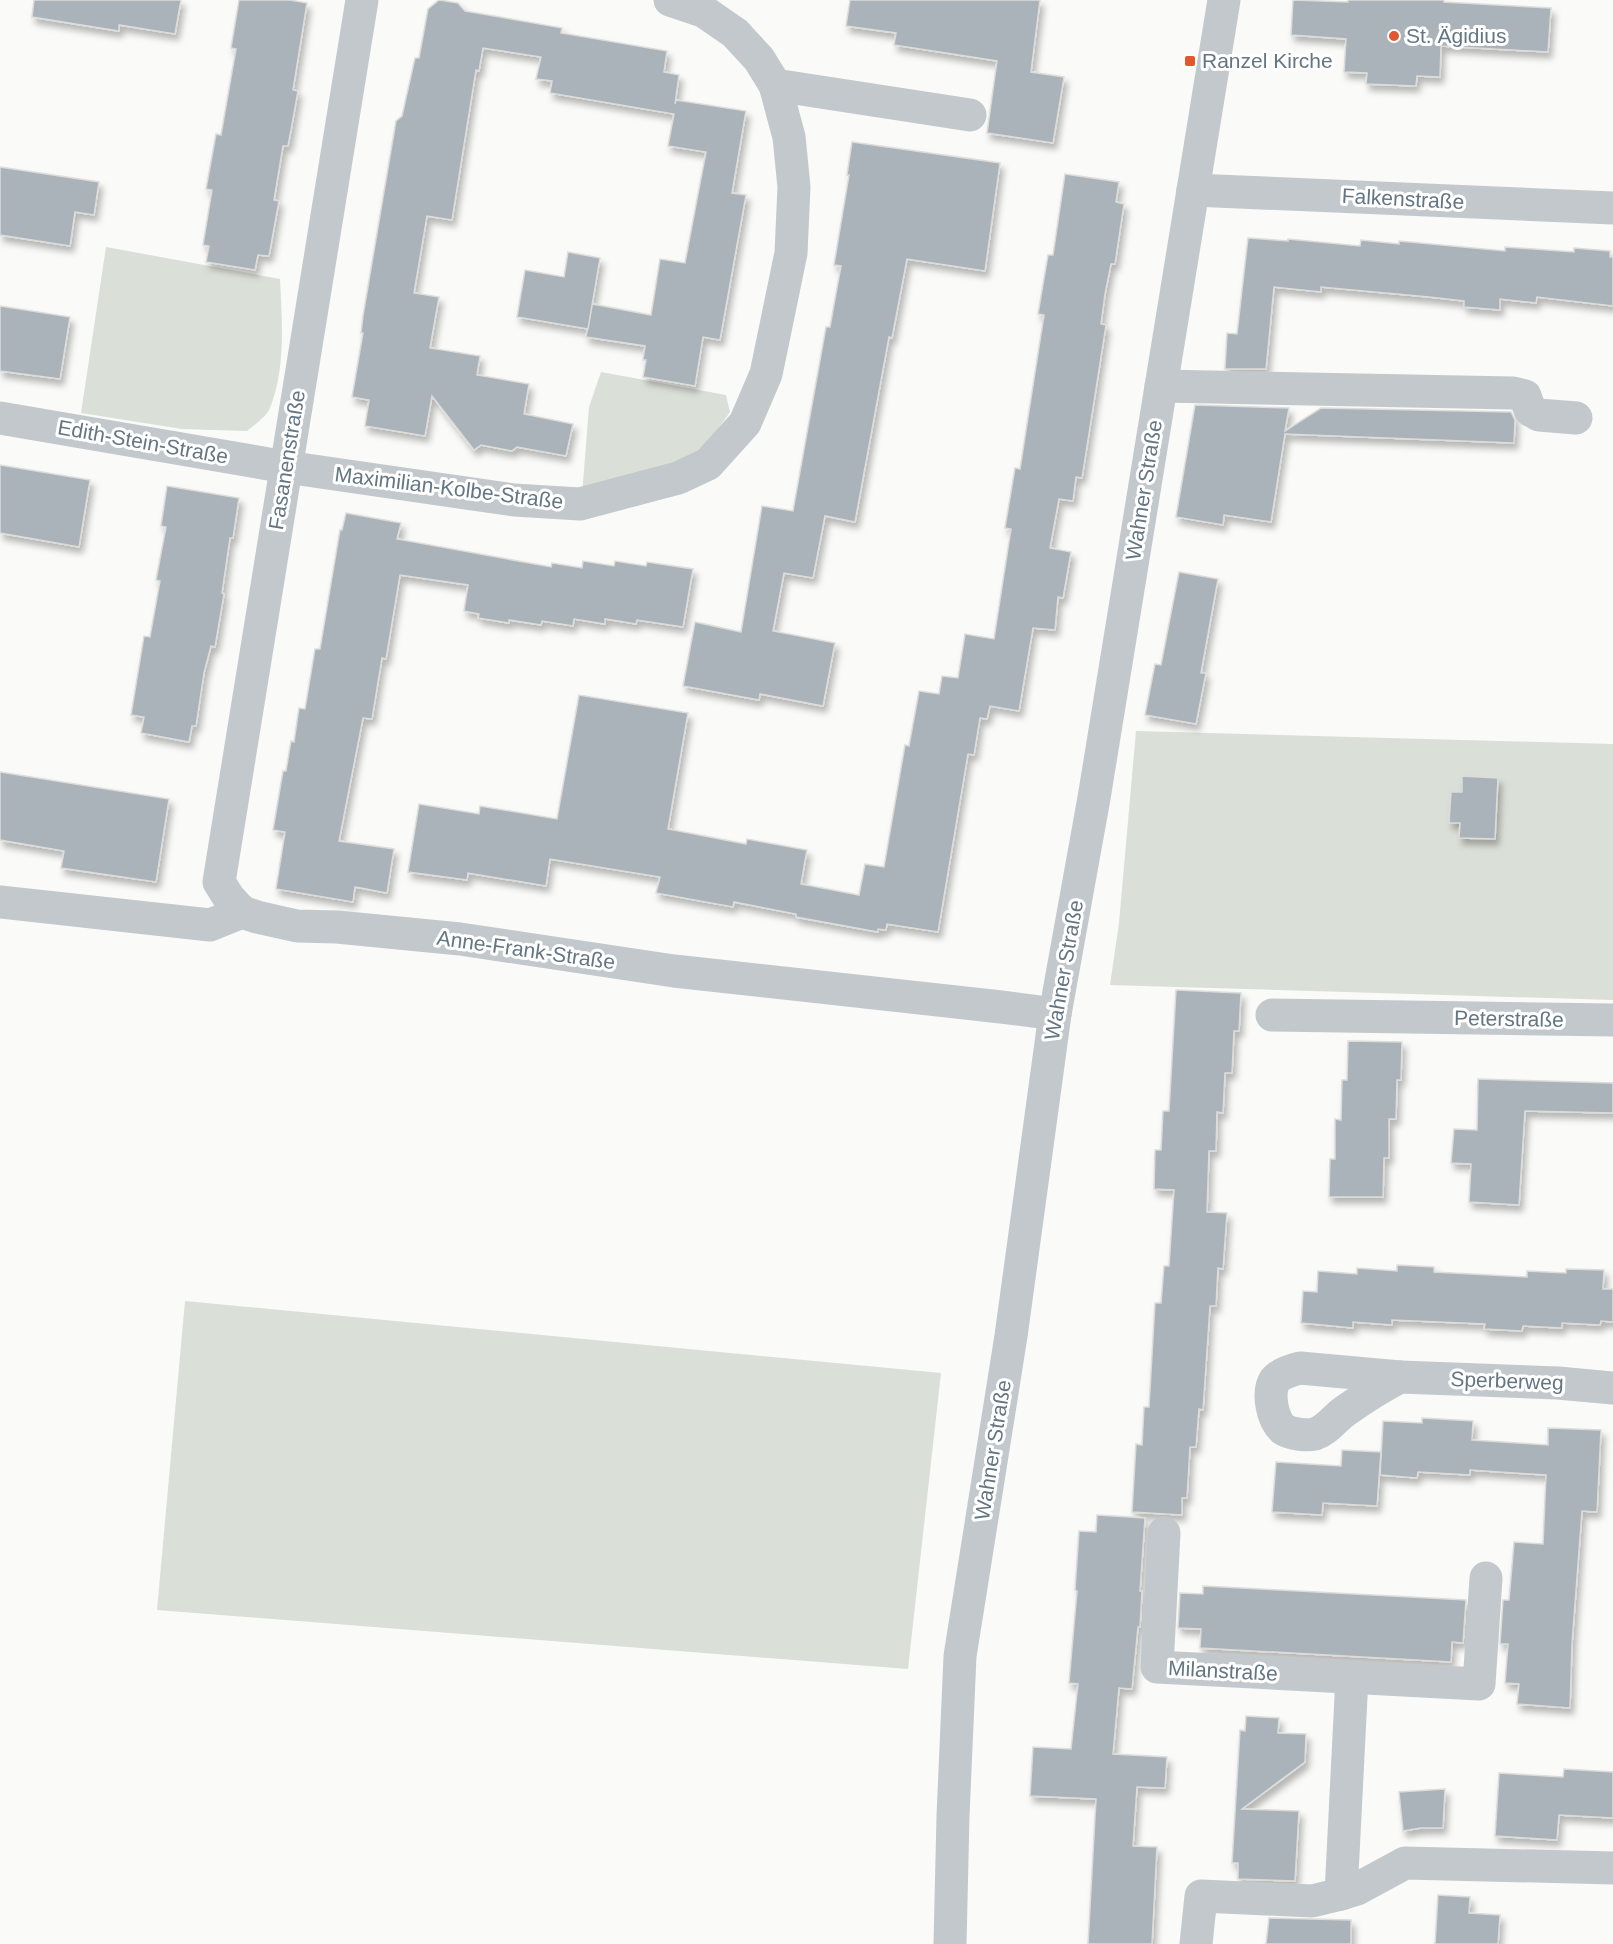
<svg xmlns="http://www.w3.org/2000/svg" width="1613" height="1944" font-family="Arial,sans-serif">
<defs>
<filter id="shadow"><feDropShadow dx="3.5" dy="6" stdDeviation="3" flood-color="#0004"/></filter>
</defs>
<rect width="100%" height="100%" fill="#fafaf8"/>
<g fill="#dadfd7">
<path d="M106,247L280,279C282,321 286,368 270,408C266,417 254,425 247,431L182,429L81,413Z"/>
<polygon points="601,372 726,395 730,412 699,456 582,495 589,407"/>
<polygon points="1136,731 1613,744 1613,1000 1110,985 1119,923"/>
<polygon points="185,1301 941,1373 908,1669 157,1610"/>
</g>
<g fill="#aab3b9" stroke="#dcdcda" stroke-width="1.5" filter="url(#shadow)">
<polygon points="34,0 181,0 175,34 119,25 119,31 32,17"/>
<polygon points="239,0 290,0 307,3 293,90 298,91 291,130 288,146 283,146 274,200 279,201 269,256 258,255 255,270 206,262 209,246 203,245 212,190 206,189 216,134 221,135 236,49 231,48"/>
<polygon points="439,0 458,3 465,11 562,28 561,33 667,51 664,72 679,75 675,104 676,100 746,111 732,193 746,195 720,340 703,337 695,386 643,377 646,360 643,360 645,346 586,337 592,304 651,315 660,259 685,263 706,152 668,146 674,114 550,93 552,81 536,79 541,57 483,48 479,71 476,70 452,220 427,216 414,293 439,297 430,348 480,356 477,375 529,384 524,414 573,424 566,456 517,447 512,451 481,445 474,450 432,396 425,436 365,426 369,400 352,397 363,333 361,333 363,316 396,121 402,116 415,58 419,58 428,9"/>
<polygon points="850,0 1040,0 1031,72 1064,77 1053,143 987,133 997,61 894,45 896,33 846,26"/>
<polygon points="1293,0 1348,2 1348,0 1444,0 1444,2 1551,8 1548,52 1441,46 1440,77 1417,76 1416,86 1366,84 1367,73 1344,72 1346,39 1291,35"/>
<polygon points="852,142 1000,163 985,271 907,259 892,338 889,337 855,522 825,516 813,578 784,573 773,631 835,643 823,706 760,694 759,700 683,686 695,622 741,632 762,506 793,511 826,327 830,327 841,266 834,265 849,175 847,175"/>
<polygon points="0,167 99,182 94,215 75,212 70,246 0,235"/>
<polygon points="1065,174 1119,182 1116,202 1124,204 1115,264 1111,264 1105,294 1101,324 1106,325 1082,478 1076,477 1073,501 1059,499 1050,548 1071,552 1066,581 1063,598 1058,597 1055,630 1033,628 1019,711 990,706 987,719 980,718 974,755 968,754 938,932 887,924 886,930 878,929 878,932 796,917 796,914 734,902 733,907 656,893 660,877 550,859 546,886 468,873 467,880 408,872 419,804 479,814 480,806 557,819 579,695 688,713 668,829 746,844 747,839 807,850 801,884 859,895 865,864 884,867 905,745 909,746 919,691 939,694 942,676 958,678 965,634 994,639 1011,529 1005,528 1015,468 1020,469 1044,315 1038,314 1048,255 1053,255"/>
<polygon points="1248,238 1288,241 1288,239 1360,246 1361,240 1399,244 1399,241 1505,251 1505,247 1574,252 1574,248 1610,251 1610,257 1613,257 1613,306 1537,297 1536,303 1500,299 1500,310 1464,307 1464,301 1429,297 1321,287 1321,292 1274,287 1266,369 1225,369 1227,333 1237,334"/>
<polygon points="568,252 600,258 588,329 517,317 525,270 564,277"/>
<polygon points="0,306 70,317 60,379 0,371"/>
<polygon points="1195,405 1289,408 1285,431 1321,408 1511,412 1515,420 1514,443 1285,434 1271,522 1224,515 1223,525 1176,517"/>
<polygon points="0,465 90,480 79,547 0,533"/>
<polygon points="167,486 239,498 233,538 230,538 222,593 224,594 215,647 211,646 204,673 196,726 192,726 189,742 141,733 144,717 131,715 144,636 150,637 160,581 156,580 166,527 161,526"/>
<polygon points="346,513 401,523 397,539 551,567 552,563 582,568 583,561 614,566 615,561 646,566 647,562 693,569 683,627 637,620 636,624 605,619 605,624 574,619 573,626 542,621 541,625 509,620 509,623 478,618 479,614 464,611 468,585 400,575 386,659 382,658 372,719 363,718 339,841 394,849 387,893 355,887 353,902 276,889 285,832 273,830 283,771 286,771 291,741 294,742 299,708 305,709 315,649 320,649 340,530 342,530"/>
<polygon points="1179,572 1218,579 1201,673 1206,673 1196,724 1145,715 1155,664 1161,665"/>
<polygon points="0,772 169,799 156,882 61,868 64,851 0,840"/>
<polygon points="1462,776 1498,778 1495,839 1459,838 1460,823 1449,823 1451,792 1462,792"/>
<polygon points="1176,990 1241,993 1239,1031 1234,1031 1232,1073 1225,1073 1223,1113 1217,1112 1216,1151 1209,1151 1207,1212 1227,1213 1223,1269 1218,1268 1216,1306 1210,1306 1203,1410 1199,1409 1196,1447 1190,1447 1187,1498 1182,1498 1182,1515 1132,1512 1136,1444 1142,1445 1144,1407 1149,1407 1155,1303 1161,1303 1164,1266 1169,1266 1174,1190 1154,1189 1155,1150 1161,1150 1163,1111 1169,1111"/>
<polygon points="1348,1041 1402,1042 1401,1080 1397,1080 1396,1119 1389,1119 1389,1158 1384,1158 1383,1197 1329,1197 1330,1159 1335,1159 1335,1119 1341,1120 1342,1080 1347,1080"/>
<polygon points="1478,1079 1613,1083 1613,1113 1525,1111 1519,1205 1469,1202 1471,1164 1451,1163 1454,1129 1477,1130"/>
<polygon points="1397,1265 1434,1267 1434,1272 1527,1277 1527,1271 1566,1273 1566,1269 1604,1270 1603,1289 1613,1289 1613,1322 1601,1321 1600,1325 1562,1323 1562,1328 1523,1326 1522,1331 1484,1329 1485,1324 1392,1320 1392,1325 1353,1322 1353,1328 1301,1323 1303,1291 1317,1292 1318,1271 1357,1274 1357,1268 1397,1271"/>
<polygon points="1422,1418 1473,1421 1472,1440 1548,1445 1548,1428 1601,1430 1597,1512 1582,1511 1572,1644 1570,1708 1517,1704 1519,1684 1505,1683 1508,1644 1500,1644 1503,1600 1509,1600 1514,1542 1543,1544 1546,1475 1470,1470 1470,1475 1418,1472 1417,1478 1380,1475 1383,1421 1422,1423"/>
<polygon points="1342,1450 1381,1452 1377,1506 1323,1503 1322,1515 1272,1512 1276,1462 1341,1466"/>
<polygon points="1097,1515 1145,1518 1140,1591 1142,1591 1140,1627 1138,1627 1132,1689 1119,1688 1113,1754 1167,1757 1165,1788 1137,1787 1133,1846 1157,1847 1152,1944 1088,1944 1096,1799 1030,1796 1033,1747 1071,1749 1078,1684 1069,1683 1077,1591 1075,1590 1079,1531 1096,1532"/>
<polygon points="1203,1586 1466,1600 1463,1643 1452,1642 1451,1662 1200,1648 1201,1629 1178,1628 1180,1593 1203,1594"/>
<polygon points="1246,1716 1279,1718 1278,1733 1306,1734 1305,1762 1242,1809 1299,1811 1295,1881 1238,1879 1238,1863 1232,1863 1240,1730 1245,1731"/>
<polygon points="1564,1769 1613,1772 1613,1818 1559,1815 1557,1840 1495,1836 1499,1773 1563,1777"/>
<polygon points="1445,1789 1443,1828 1421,1828 1403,1831 1399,1792"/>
<polygon points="1438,1895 1470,1897 1469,1913 1500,1915 1498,1944 1435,1944"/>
<polygon points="1269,1918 1351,1920 1351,1944 1266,1944"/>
</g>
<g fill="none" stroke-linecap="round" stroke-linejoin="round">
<g stroke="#c3c8cc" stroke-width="33">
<polyline points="775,85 970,115"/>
<polyline points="1193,190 1613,208"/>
<polyline points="1161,386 1513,393 1525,396 1530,410 1539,415 1576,418"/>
<polyline points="0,418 286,467 514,500 580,504 678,478 708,464 745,423 766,374 791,253 794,187 789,137 775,85 759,59 735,33 703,11 670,0"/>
<polyline points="0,902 210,925 242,912 257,917 297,926 337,927 460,939 674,971 1001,1007 1055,1014"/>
<polyline points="242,912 229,898 219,882 362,0"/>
<polyline points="1272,1015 1613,1020"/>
<path d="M1300,1368L1400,1377C1381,1387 1362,1399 1345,1411C1335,1418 1327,1430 1315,1434C1307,1436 1290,1434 1283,1429C1272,1419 1267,1392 1275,1380C1281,1373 1292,1370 1300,1368Z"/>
<polyline points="1400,1377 1558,1383 1613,1388"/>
<polyline points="1164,1533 1157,1667 1479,1684 1486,1578"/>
<polyline points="1341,1894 1357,1889 1405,1863 1613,1868"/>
<polyline points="950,1944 953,1816 960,1656 1011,1336 1055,1014 1094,798 1224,0"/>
<polyline points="1196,1944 1201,1896 1312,1901 1341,1894 1352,1677"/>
</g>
</g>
<g fill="#e4572e" stroke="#fff" stroke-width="2">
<circle cx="1394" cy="36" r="6"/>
<rect x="1184" y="55" width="12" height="12" rx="3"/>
</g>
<g text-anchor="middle" stroke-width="6" stroke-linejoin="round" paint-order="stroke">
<g font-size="21" fill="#657683" stroke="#fff" text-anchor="start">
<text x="1406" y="43">St. Ägidius</text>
<text x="1202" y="68">Ranzel Kirche</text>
</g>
<g font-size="21" fill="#657683" stroke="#fff">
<text transform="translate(1403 199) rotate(3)" y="7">Falkenstraße</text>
<text transform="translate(143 442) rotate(10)" y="7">Edith-Stein-Straße</text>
<text transform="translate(287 460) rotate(-81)" y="7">Fasanenstraße</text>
<text transform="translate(449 488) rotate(7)" y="7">Maximilian-Kolbe-Straße</text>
<text transform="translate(1144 490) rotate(-81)" y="7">Wahner Straße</text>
<text transform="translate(526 950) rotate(8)" y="7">Anne-Frank-Straße</text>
<text transform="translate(1064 970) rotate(-80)" y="7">Wahner Straße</text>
<text transform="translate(1509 1019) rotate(1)" y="7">Peterstraße</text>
<text transform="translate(1507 1381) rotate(2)" y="7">Sperberweg</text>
<text transform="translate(993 1450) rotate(-81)" y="7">Wahner Straße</text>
<text transform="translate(1223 1671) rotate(3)" y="7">Milanstraße</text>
</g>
</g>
</svg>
